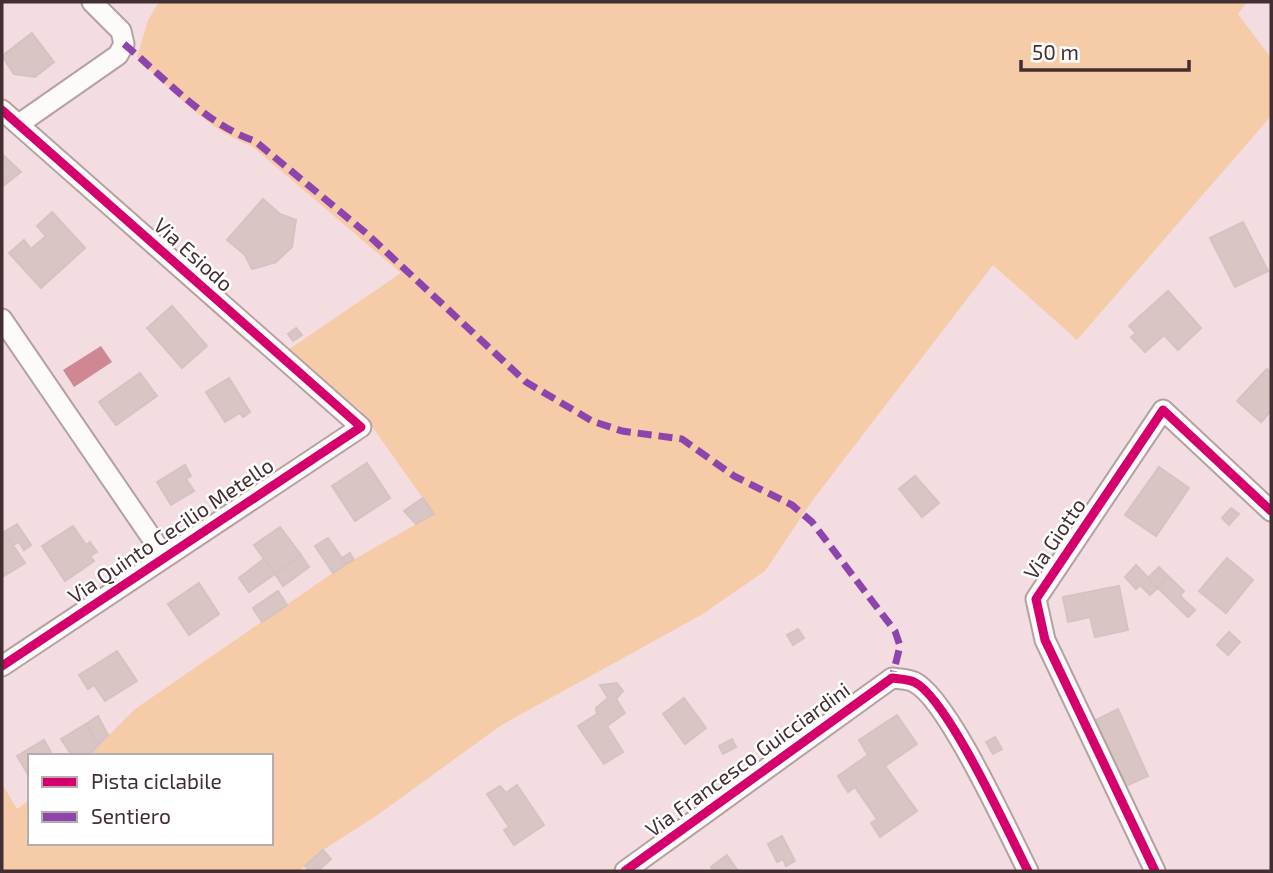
<svg xmlns="http://www.w3.org/2000/svg" width="1273" height="873" font-family="'Exo 2',sans-serif">
<rect width="100%" height="100%" fill="#f3dde0"/>
<path fill="#f6cba7" d="M159,2H1247L1238,14L1271,58V116L1077,340L993,265L812,501L765,571L701,615L500,726L376,816L323,850L299,871H2V784L17,809L30,800V843H271V756H88L135,709L346,564L434,514L361,411L288,350L401,273L252,146C207,130 172,90 137,57L148,20Z"/>
<polygon fill="#cf8794" points="101,346 112,362 74,387 63,370"/>
<g fill="#dac5c5" stroke="#d5c2c2" stroke-width="2">
<polygon points="32,33 54,62 35,77 14,74 2,56"/>
<polygon points="2,154 21,172 2,187"/>
<polygon points="263,199 280,214 296,220 292,247 276,262 252,269 245,255 227,240"/>
<polygon points="52,212 85,248 41,288 9,253 24,240 31,249 46,236 37,226"/>
<polygon points="1243,222 1268,271 1235,287 1210,238"/>
<polygon points="1168,291 1201,328 1178,350 1164,335 1145,352 1131,337 1136,333 1129,326"/>
<polygon points="172,306 207,346 182,368 147,328"/>
<polygon points="296,328 302,335 293,341 288,334"/>
<polygon points="1267,369 1271,373 1271,411 1261,422 1237,401"/>
<polygon points="140,373 157,396 116,425 99,402"/>
<polygon points="229,378 250,412 243,417 240,413 225,422 206,392"/>
<polygon points="367,463 390,498 355,521 332,486"/>
<polygon points="185,465 191,476 186,479 194,491 171,505 157,482"/>
<polygon points="1159,467 1189,488 1156,536 1125,515"/>
<polygon points="915,476 939,503 922,517 899,489"/>
<polygon points="423,498 434,514 416,524 404,511"/>
<polygon points="1231,508 1239,514 1229,525 1222,518"/>
<polygon points="17,524 31,545 24,550 19,542 13,545 4,532"/>
<polygon points="73,526 86,545 90,542 97,552 90,556 94,561 65,581 42,546"/>
<polygon points="280,527 301,555 275,574 254,545"/>
<polygon points="4,532 25,563 4,576 2,534"/>
<polygon points="328,538 346,564 333,573 315,546"/>
<polygon points="350,553 354,560 346,564 342,558"/>
<polygon points="301,555 309,567 283,586 275,574"/>
<polygon points="1227,558 1253,580 1226,613 1199,591"/>
<polygon points="264,559 275,574 249,592 239,578"/>
<polygon points="1136,565 1158,588 1150,595 1140,585 1136,589 1125,577"/>
<polygon points="1159,567 1167,575 1158,588 1148,578"/>
<polygon points="1167,575 1184,591 1180,596 1195,610 1188,617 1158,588"/>
<polygon points="199,583 219,614 189,635 168,604"/>
<polygon points="1119,586 1128,630 1095,637 1090,617 1068,622 1063,597"/>
<polygon points="278,591 287,605 262,622 253,608"/>
<polygon points="798,629 804,638 793,645 787,635"/>
<polygon points="1229,632 1240,642 1228,655 1217,645"/>
<polygon points="117,651 137,681 105,701 94,685 88,689 79,675"/>
<polygon points="617,683 623,691 616,699 625,713 607,726 623,752 604,764 578,726 597,714 596,708 608,698 600,685"/>
<polygon points="684,698 706,728 685,744 663,714"/>
<polygon points="1118,709 1148,776 1126,786 1096,720"/>
<polygon points="897,715 917,744 885,766 917,811 880,837 871,823 877,819 855,787 848,792 838,776 868,755 859,740"/>
<polygon points="98,716 108,735 98,745 86,724"/>
<polygon points="86,724 98,745 88,756 78,756 75,751 71,754 61,739"/>
<polygon points="995,737 1002,749 993,754 986,742"/>
<polygon points="732,739 736,747 723,754 719,746"/>
<polygon points="44,740 53,756 30,756 29,776 17,756"/>
<polygon points="517,785 544,825 514,845 504,830 509,827 487,794 500,786 506,793"/>
<polygon points="782,836 795,861 786,866 783,859 777,862 768,844"/>
<polygon points="323,850 331,859 318,871 310,871 305,866"/>
<polygon points="727,855 738,871 714,871 711,867"/>
</g>
<g fill="none" stroke-linecap="round" stroke-linejoin="round">
<g stroke="#b3a1a4" stroke-width="23">
<g id="minor">
<polyline points="2,110 361,427 2,666"/>
<polyline points="19,124 118,55 124,44 121,31 92,2"/>
<polyline points="2,319 164,556"/>
<path d="M625,871L892,678C899,679 908,679 914,682C947,697 1009,834 1028,871"/>
<polyline points="1155,871 1045,640 1036,599 1163,410 1271,511"/>
</g>
</g>
<use href="#minor" stroke="#fdfafa" stroke-width="19"/>
<path stroke="#8e44ad" stroke-width="7" stroke-dasharray="14 7" stroke-linecap="butt" d="M124,44C165,78 205,124 255,141L366,233L526,382L592,421L622,431L682,439L734,476L792,505L812,522L895,631L900,646L892,678"/>
<g stroke="#fff" stroke-width="13">
<g id="cycleway">
<polyline points="2,110 361,427 2,666"/>
<path d="M625,871L892,678C899,679 908,679 914,682C947,697 1009,834 1028,871"/>
<polyline points="1155,871 1045,640 1036,599 1163,410 1271,511"/>
</g>
</g>
<use href="#cycleway" stroke="#d6006c" stroke-width="9"/>
</g>
<g text-anchor="middle" stroke-width="5" stroke-linejoin="round" paint-order="stroke">
<g font-size="21" fill="#432f32" stroke="#fff">
<text transform="translate(193 255) rotate(42)" y="7">Via Esiodo</text>
<text transform="translate(171 531) rotate(-34)" y="7">Via Quinto Cecilio Metello</text>
<text transform="translate(1055 539) rotate(-56)" y="7">Via Giotto</text>
<text transform="translate(748 760) rotate(-36)" y="7">Via Francesco Guicciardini</text>
</g>
</g>
<rect width="1273" height="873" fill="none" stroke="#432f32" stroke-width="7"/>
<rect x="28" y="754" width="245" height="91" fill="#ffffff" stroke="#b4acad" stroke-width="2"/>
<rect x="42" y="777" width="35" height="10" fill="#d6006c" stroke="#b4acad" stroke-width="2"/>
<text x="91" y="789" font-size="21" fill="#432f32">Pista ciclabile</text>
<rect x="42" y="812" width="35" height="10" fill="#8e44ad" stroke="#b4acad" stroke-width="2"/>
<text x="91" y="824" font-size="21" fill="#432f32">Sentiero</text>
<path d="M1021 60v10h168v-10" fill="none" stroke="#432f32" stroke-width="3.5"/>
<text x="1032" y="60" font-size="21" fill="#432f32" stroke="#ffffff" stroke-width="5" paint-order="stroke">50 m</text>
</svg>
